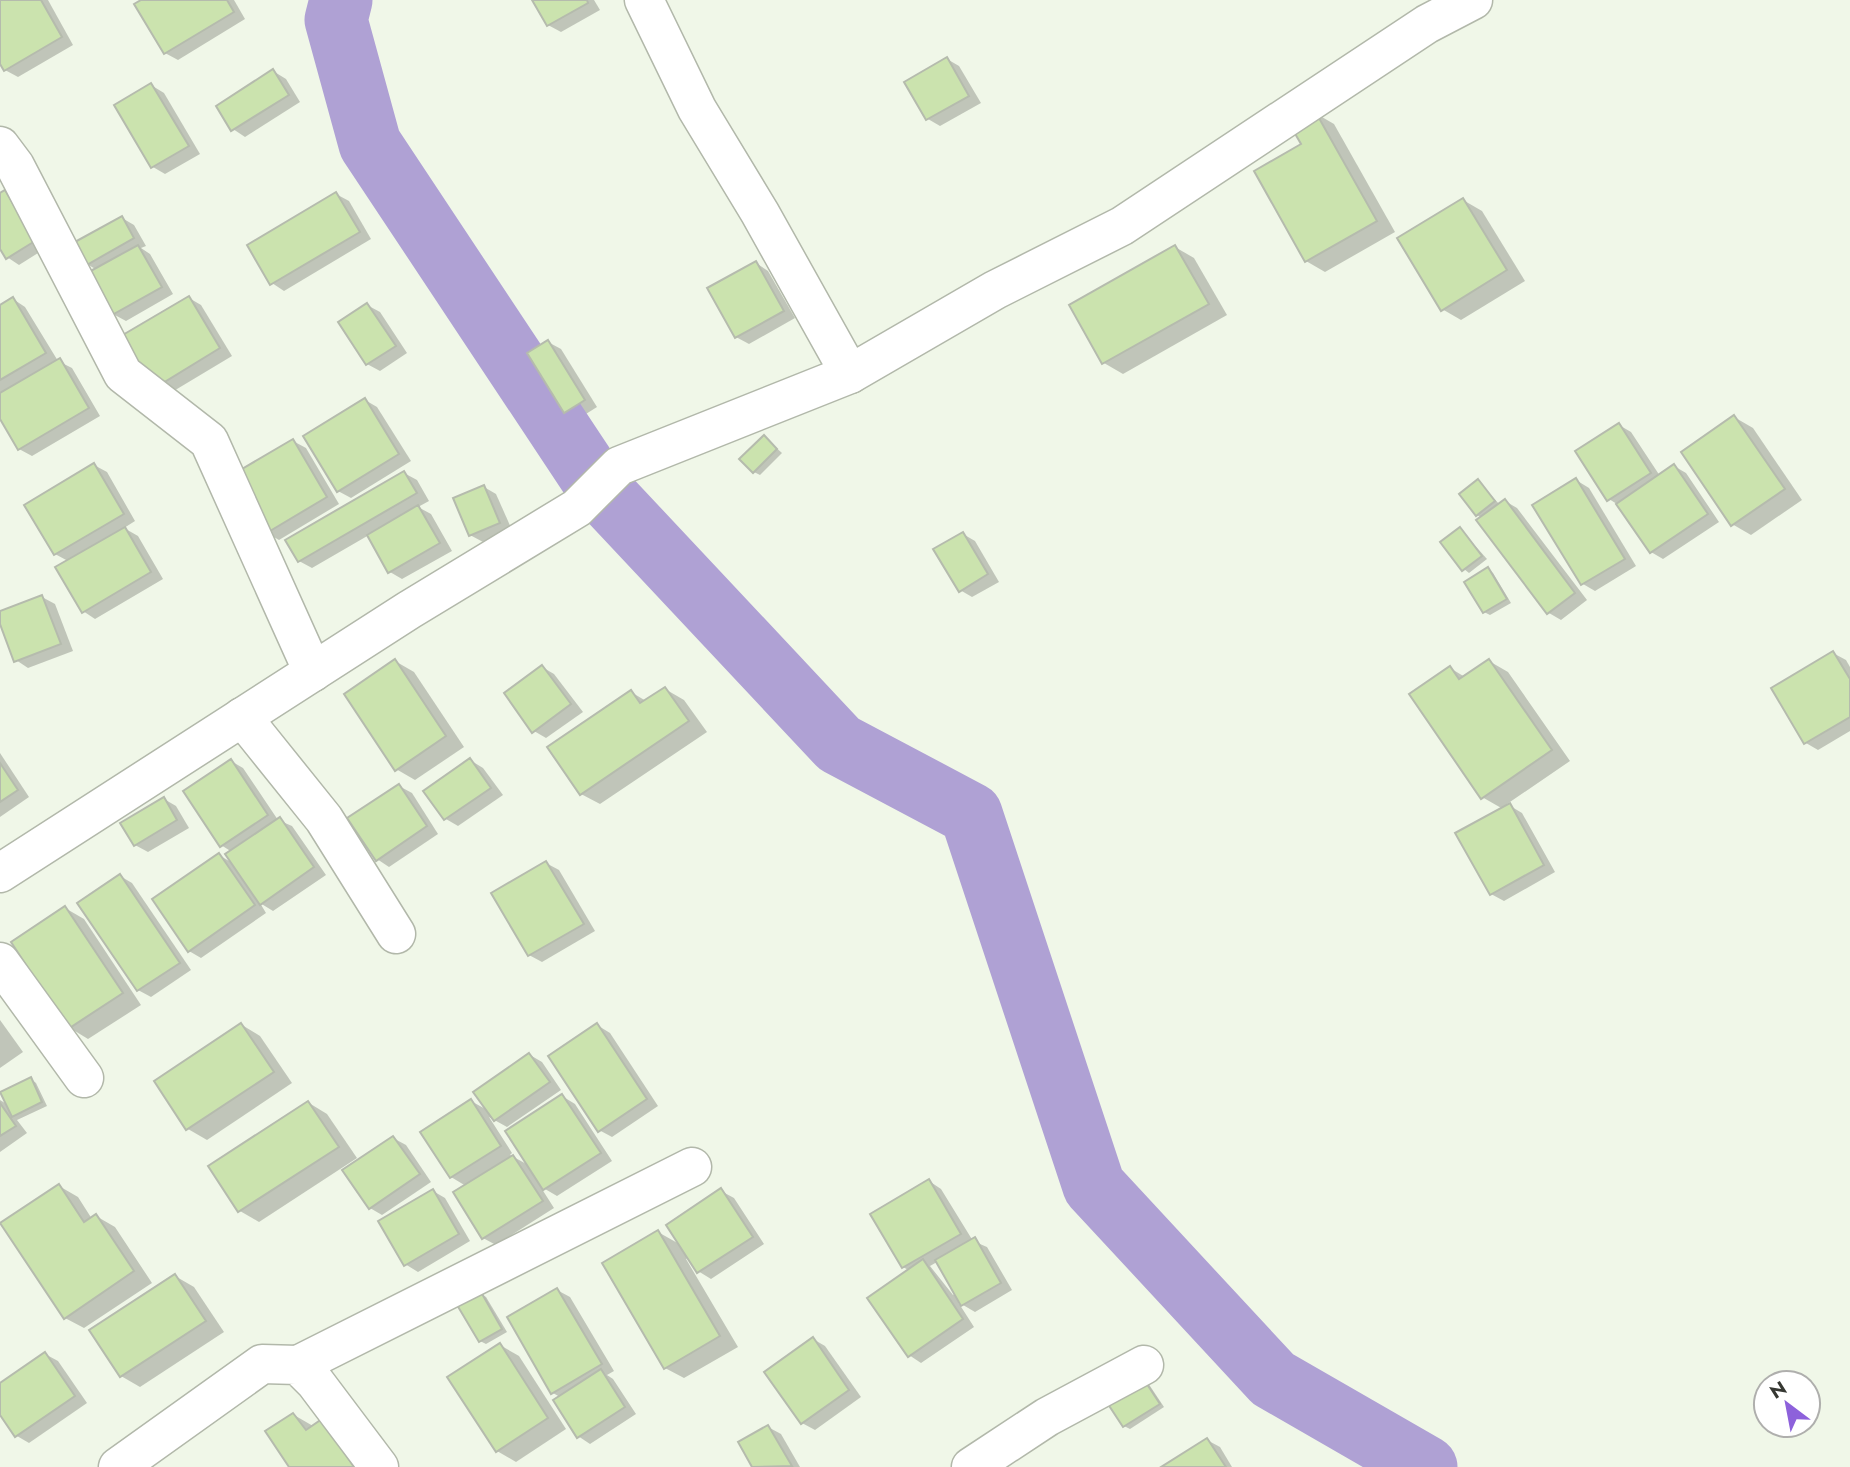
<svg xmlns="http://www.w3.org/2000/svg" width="1850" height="1467" font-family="Jost,sans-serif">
<rect width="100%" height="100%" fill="#f0f7e8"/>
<g fill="#0003" fill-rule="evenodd">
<polygon points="0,0 48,0 73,45 18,77 5,70 0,61"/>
<polygon points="144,0 234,0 245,19 178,60 165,53"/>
<polygon points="534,0 594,0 600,10 561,32 548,25"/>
<polygon points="947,59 959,66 981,103 940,126 928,119 907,82"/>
<polygon points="273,71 286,79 300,102 245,137 233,129"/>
<polygon points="151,85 164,93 200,154 165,174 153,167"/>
<polygon points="1315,113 1334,124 1395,232 1325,272 1306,261 1303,145"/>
<polygon points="5,192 17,199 46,248 19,265 7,257 0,246 0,195"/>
<polygon points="336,194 349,201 371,239 284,291 272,283"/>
<polygon points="1463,200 1482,211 1525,281 1461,320 1442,309"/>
<polygon points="122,218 134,225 146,246 141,248 150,254 173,294 126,321 113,314 97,270 87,264"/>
<polygon points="1175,247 1194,258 1227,315 1123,374 1104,363"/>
<polygon points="756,263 768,271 795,318 749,344 736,337"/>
<polygon points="189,298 201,305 232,356 167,395 154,388"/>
<polygon points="13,299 25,307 58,361 72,368 100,416 32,456 19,449 0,416 0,307"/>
<polygon points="367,305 380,312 407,353 380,371 367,364"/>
<polygon points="548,342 561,349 597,407 578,419 566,412"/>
<polygon points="365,400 377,407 411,461 351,498 338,491"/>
<polygon points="1734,417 1753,428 1802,500 1751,535 1732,524"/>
<polygon points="1619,425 1631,432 1660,476 1674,466 1686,473 1719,522 1663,559 1651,552 1620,506 1609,499"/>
<polygon points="764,437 782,453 760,475 754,472"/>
<polygon points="293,441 306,448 339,504 279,540 267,533"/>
<polygon points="94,465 107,472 135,521 124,528 138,536 163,579 95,619 83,611 68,561 55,554"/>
<polygon points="404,473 417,480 429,501 418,507 431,514 452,551 402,579 390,572 369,535 312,568 299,561"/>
<polygon points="1576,480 1589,488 1636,566 1595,591 1583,584 1535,506"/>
<polygon points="1478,481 1500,505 1505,501 1517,508 1587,600 1561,620 1549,613 1479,520 1482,518 1477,515"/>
<polygon points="484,487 496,494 512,530 483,542 470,535"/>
<polygon points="1460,529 1487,559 1469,573 1464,569"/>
<polygon points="963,534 975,541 999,582 972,597 960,590"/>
<polygon points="1488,569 1493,573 1511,603 1490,615 1484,612"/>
<polygon points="42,597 55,604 73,651 28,668 16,660 0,613"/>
<polygon points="1833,653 1846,660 1850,667 1850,731 1818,750 1806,743 1773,689"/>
<polygon points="395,661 414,672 464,747 415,780 396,769"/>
<polygon points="1489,661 1508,672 1570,761 1507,804 1522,813 1555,872 1504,901 1491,894 1503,809 1482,797 1450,668 1465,677"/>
<polygon points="542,667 554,674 583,712 546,738 534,731"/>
<polygon points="665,689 684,700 707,732 600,804 581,794 631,692 646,701"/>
<polygon points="0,753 29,797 0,817"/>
<polygon points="470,760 483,768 503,795 458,826 446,819 426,792"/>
<polygon points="231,761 243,768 278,820 292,826 326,875 273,911 260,903 266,913 201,958 189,951 219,855 234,864 232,852 221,845"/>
<polygon points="399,786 412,793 438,834 389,867 377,859"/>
<polygon points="164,799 176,806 189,828 148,852 135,845"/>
<polygon points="546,863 559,870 595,931 542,962 529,955"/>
<polygon points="120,876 132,883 191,970 151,997 138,990"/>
<polygon points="65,908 84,919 141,1005 88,1039 70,1028"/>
<polygon points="0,1020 23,1052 0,1068"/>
<polygon points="242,1025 260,1036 292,1083 207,1140 188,1129"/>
<polygon points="597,1025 610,1033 658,1106 612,1137 599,1130"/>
<polygon points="530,1055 542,1062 561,1090 507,1127 489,1117 512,1153 510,1155 530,1166 562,1096 575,1104 612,1161 557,1196 540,1186 554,1208 496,1245 483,1238 455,1193 466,1186 451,1177 471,1101 489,1111"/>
<polygon points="31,1079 36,1083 47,1106 17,1120 27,1133 0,1152 0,1100 8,1105"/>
<polygon points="309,1103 327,1114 357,1158 259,1222 240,1211 211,1167"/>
<polygon points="393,1138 406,1145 431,1182 382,1215 370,1208"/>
<path d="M929,1181L941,1189L973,1241L987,1247L1012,1290L975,1312L958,1302L974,1327L921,1363L909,1355L910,1271L903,1267ZM937,1262L956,1293L953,1295L930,1266Z"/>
<polygon points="59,1186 78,1197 92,1219 96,1216 115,1227 152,1283 84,1328 65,1318"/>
<polygon points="433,1191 445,1198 470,1241 418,1272 405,1264"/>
<polygon points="721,1191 734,1198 764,1244 711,1279 698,1271 689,1257 686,1259 738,1347 684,1378 665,1368 658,1232 681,1245"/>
<polygon points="175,1276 194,1287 224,1332 140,1387 121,1376 92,1330"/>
<polygon points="557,1290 570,1297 614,1371 607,1375 613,1379 636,1414 590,1444 578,1436 560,1397 553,1393"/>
<polygon points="481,1294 486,1297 507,1332 486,1344 480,1341"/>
<polygon points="813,1339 825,1346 861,1397 815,1430 802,1423"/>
<polygon points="500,1345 519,1356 566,1429 516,1462 497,1451"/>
<polygon points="45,1354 58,1361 87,1403 29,1443 17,1436 0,1412 0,1385"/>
<polygon points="1148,1383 1164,1407 1130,1429 1124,1426"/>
<polygon points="294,1415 313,1426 364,1467 291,1467"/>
<polygon points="768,1427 781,1434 800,1467 754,1467 741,1443"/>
<polygon points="1207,1440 1220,1447 1232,1467 1164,1467"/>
</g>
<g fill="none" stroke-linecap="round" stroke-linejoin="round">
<polyline stroke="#afa1d4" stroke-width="63" points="341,0 336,20 370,144 597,486 839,744 971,814 1094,1186 1273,1379 1426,1467"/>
</g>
<g fill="#cbe3ae" stroke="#b5bbad" stroke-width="2">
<polygon points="0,0 41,0 62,37 4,71 0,64"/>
<polygon points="141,0 227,0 234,12 164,54 134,4"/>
<polygon points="532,0 587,0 588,3 547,26"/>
<polygon points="947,57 969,96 926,120 904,82"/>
<polygon points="273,69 289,95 231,131 216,106"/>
<polygon points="151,83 189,146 151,168 114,105"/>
<polygon points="1315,111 1377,221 1305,262 1254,171 1301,144 1290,125"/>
<polygon points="5,190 35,241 6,259 0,249 0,193"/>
<polygon points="336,192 360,232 270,285 247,245"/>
<polygon points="1463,198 1507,270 1441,311 1397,238"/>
<polygon points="122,216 134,238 85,266 73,243"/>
<polygon points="138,245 162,287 112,315 87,273"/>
<polygon points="1175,245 1209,304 1102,364 1069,305"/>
<polygon points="756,261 784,311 735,338 707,288"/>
<polygon points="189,296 220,348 153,389 121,336"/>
<polygon points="13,297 46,353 0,380 0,305"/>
<polygon points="367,303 396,346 366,365 338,322"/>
<polygon points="548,340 585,400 564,413 527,353"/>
<polygon points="60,358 89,408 18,450 0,419 0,393"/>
<polygon points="365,398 399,454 337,492 303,436"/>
<polygon points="1734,415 1785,489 1731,526 1681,452"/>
<polygon points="1619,423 1651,473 1607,501 1575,451"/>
<polygon points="764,435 777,449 753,473 739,459"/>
<polygon points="293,439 327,497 265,534 230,476"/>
<polygon points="94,463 124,514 54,555 24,505"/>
<polygon points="1674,464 1708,514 1650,553 1616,504"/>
<polygon points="404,471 417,493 298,562 285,540"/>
<polygon points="1576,478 1625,559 1581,585 1532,505"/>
<polygon points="1478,479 1495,501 1476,516 1459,494"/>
<polygon points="484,485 500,523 469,536 453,498"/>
<polygon points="1505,499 1575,593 1547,614 1476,520"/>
<polygon points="418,505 440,543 388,573 367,535"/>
<polygon points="125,527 151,572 82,613 55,567"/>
<polygon points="1460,527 1482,556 1462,571 1440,542"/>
<polygon points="963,532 988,574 959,592 933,549"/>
<polygon points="1488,567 1507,599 1483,613 1464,582"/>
<polygon points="42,595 61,644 14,662 0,624 0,611"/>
<polygon points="1833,651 1850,679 1850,717 1804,744 1771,688"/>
<polygon points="395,659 446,736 395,771 344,694"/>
<polygon points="1489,659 1552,750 1481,799 1409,694 1450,666 1459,679"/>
<polygon points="542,665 571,704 532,733 504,693"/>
<polygon points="665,687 689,721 580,795 547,747 631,690 640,703"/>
<polygon points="470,758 491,788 444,820 423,791"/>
<polygon points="231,759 268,815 220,847 183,791"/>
<polygon points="0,763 18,790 0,802"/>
<polygon points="399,784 427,826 376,861 347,818"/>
<polygon points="164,797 177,820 134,846 120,823"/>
<polygon points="1510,803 1544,865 1490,895 1455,833"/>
<polygon points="280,817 314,867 260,905 225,854"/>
<polygon points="219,853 255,905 188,952 152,899"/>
<polygon points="546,861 584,924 528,956 491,893"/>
<polygon points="120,874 180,963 137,991 77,903"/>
<polygon points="65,906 123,993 68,1029 11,942"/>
<polygon points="241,1023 274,1072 186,1130 154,1081"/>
<polygon points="597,1023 647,1099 598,1132 548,1056"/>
<polygon points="529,1053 550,1082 494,1121 473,1092"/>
<polygon points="31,1077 42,1102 12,1117 0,1092"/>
<polygon points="562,1094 601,1153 543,1190 505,1131"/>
<polygon points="471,1099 501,1146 450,1178 420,1132"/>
<polygon points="308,1101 339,1147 238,1212 208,1166"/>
<polygon points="0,1103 16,1126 0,1136"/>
<polygon points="393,1136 420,1174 369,1209 342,1170"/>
<polygon points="513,1155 543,1201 482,1239 453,1192"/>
<polygon points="929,1179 961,1234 902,1268 870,1214"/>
<polygon points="59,1184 84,1222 96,1214 134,1271 64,1319 0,1223"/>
<polygon points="721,1188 753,1237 697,1273 666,1225"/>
<polygon points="433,1189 459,1234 404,1266 378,1221"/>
<polygon points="658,1230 720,1336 664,1369 602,1263"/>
<polygon points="975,1237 1001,1283 961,1306 935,1260"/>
<polygon points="923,1259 963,1319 908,1357 867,1298"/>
<polygon points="175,1274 206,1321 120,1377 89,1330"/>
<polygon points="557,1288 602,1364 551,1394 507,1317"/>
<polygon points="481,1292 502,1329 479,1342 457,1305"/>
<polygon points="813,1337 849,1390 801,1424 764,1372"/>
<polygon points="500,1343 548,1418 496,1452 447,1377"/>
<polygon points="45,1352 75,1396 15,1437 0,1415 0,1383"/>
<polygon points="601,1369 625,1407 577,1438 553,1400"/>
<polygon points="1143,1378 1160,1404 1123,1427 1106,1401"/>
<polygon points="293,1413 306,1430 322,1419 354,1467 289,1467 265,1431"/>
<polygon points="768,1425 792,1466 752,1467 738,1442"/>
<polygon points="1207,1438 1226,1467 1161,1467"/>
</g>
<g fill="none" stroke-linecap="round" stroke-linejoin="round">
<g stroke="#b2b8aa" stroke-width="41">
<g id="minor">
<polyline points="644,0 697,109 760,213 850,374"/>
<polyline points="0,146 15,166 123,374 209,441 313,672"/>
<polyline points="242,717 324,819 396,934"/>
<polyline points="0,873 409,610 577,508 619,466 850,374 995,290 1122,226 1427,24 1473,0"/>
<polyline points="0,962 84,1078"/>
<polyline points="298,1365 692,1167"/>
<polyline points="118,1467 262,1364 298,1365 315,1382 379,1467"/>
<polyline points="971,1467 1047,1417 1144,1365"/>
</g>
</g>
<use href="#minor" stroke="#fff" stroke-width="38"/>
</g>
<g transform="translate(1787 1404) rotate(328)"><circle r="33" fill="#ffffff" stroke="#afafad" stroke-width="2"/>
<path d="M0-5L12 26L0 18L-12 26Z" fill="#8d61db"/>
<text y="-10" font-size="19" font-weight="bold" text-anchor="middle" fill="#363832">N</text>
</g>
</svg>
